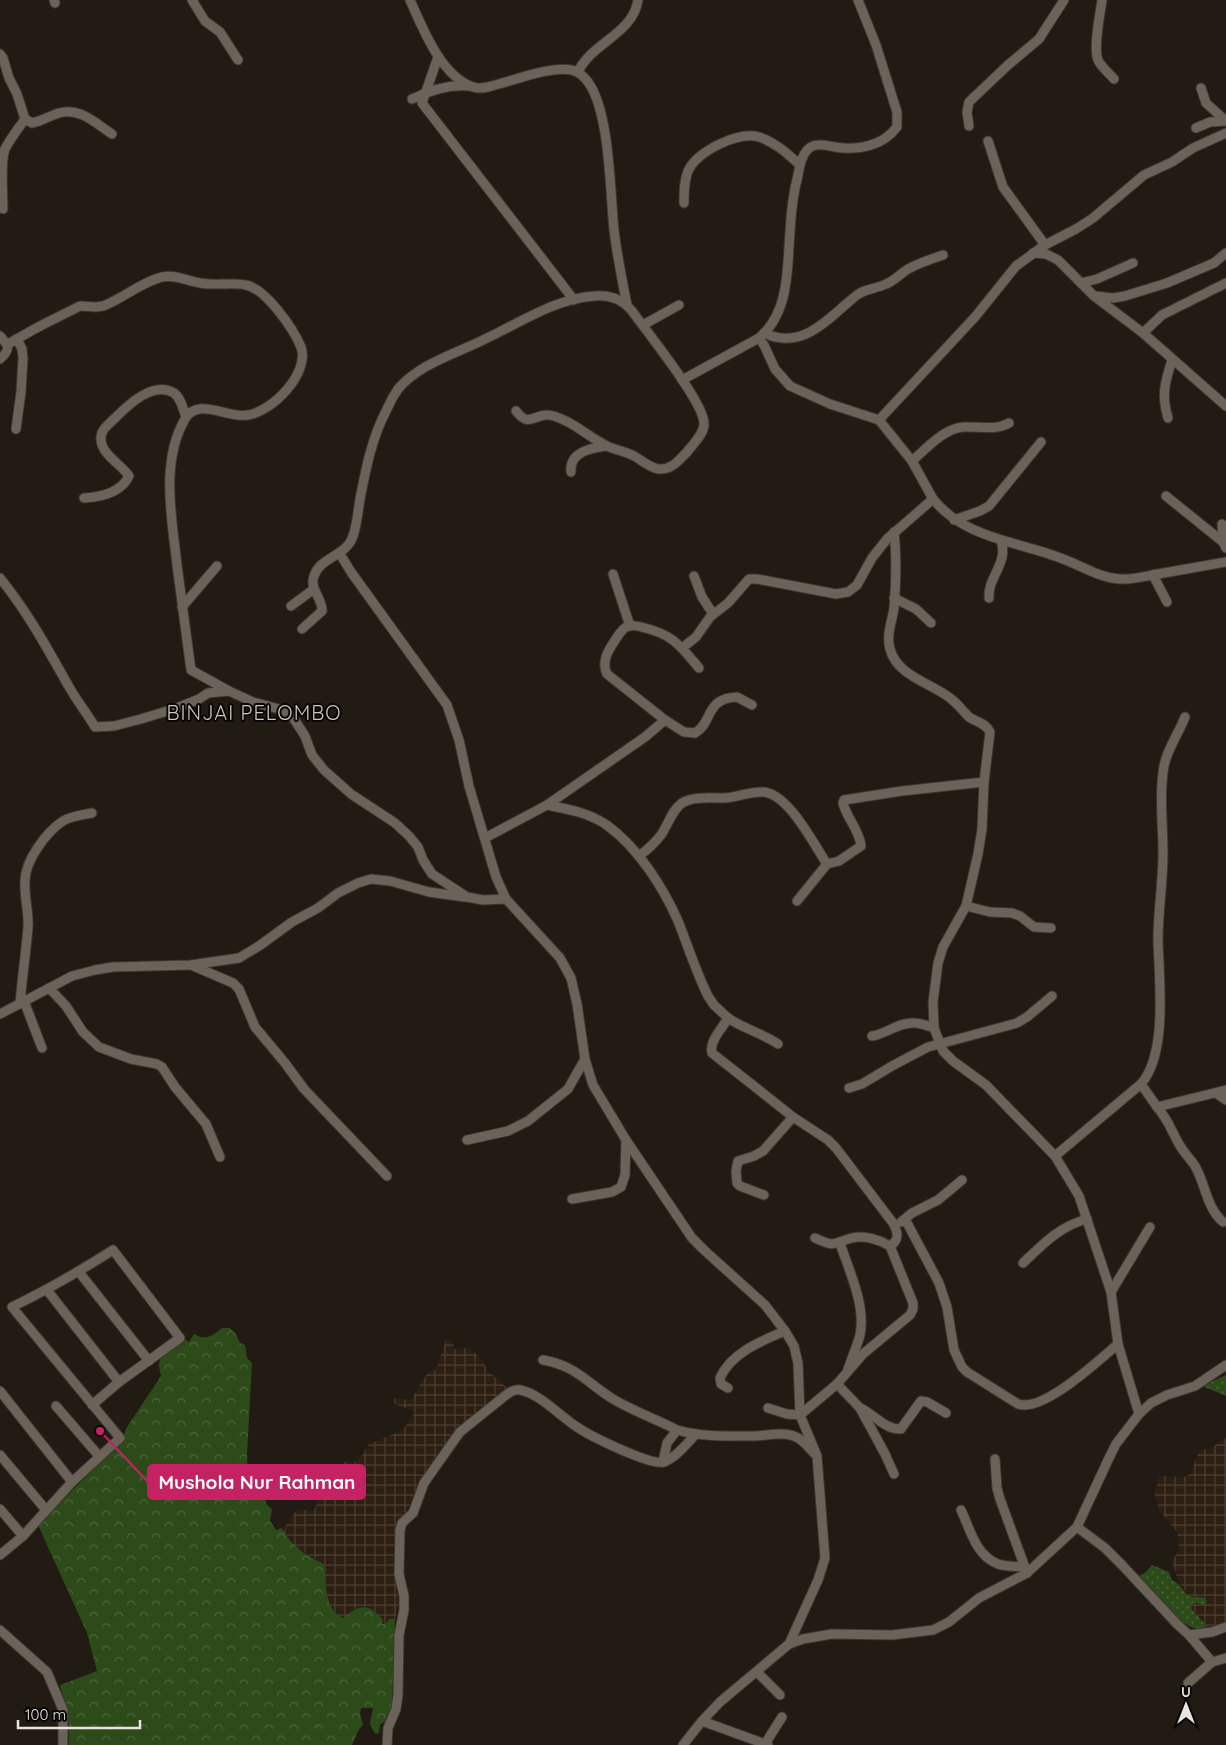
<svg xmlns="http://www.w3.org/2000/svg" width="1226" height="1745" font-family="Quicksand,sans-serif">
<defs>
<pattern id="industrial-grid" width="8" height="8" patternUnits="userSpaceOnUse" patternTransform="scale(1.25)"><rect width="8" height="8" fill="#2d2013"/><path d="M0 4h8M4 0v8" fill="none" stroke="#4b4035"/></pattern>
<pattern id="green-dots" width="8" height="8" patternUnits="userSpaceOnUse" patternTransform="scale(1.25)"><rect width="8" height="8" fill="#2d4b19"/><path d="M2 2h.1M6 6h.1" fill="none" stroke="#4b653a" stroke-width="1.8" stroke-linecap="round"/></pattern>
<pattern id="forest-crowns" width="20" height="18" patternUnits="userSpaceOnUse" patternTransform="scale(1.25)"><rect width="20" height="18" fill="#2d4b19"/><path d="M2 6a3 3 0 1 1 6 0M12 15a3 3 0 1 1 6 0" fill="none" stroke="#4b653a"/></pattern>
</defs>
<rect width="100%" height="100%" fill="#211b13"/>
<g fill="url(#industrial-grid)">
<polygon points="446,1340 453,1341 454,1349 470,1348 483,1361 487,1370 507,1388 466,1423 426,1476 404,1515 399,1535 401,1596 395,1619 389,1619 386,1624 381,1624 383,1620 376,1612 365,1607 354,1609 343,1618 338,1616 331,1607 327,1596 324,1564 303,1552 297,1550 284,1532 286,1525 296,1511 301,1509 312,1512 314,1510 318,1501 319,1492 322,1483 347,1491 353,1481 337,1473 345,1462 354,1463 361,1457 369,1444 403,1430 415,1412 395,1404 392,1400 396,1398 411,1400 428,1372 436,1370"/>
<polygon points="1226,1438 1226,1623 1204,1629 1205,1624 1191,1608 1194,1602 1179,1583 1172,1561 1178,1552 1179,1545 1177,1532 1159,1510 1155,1494 1159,1476 1184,1477 1190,1474 1200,1450 1211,1448"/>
</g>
<g fill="url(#green-dots)">
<polygon points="1226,1375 1226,1396 1202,1386"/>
<path d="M1152,1565L1169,1572L1172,1580C1181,1583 1183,1594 1192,1597C1196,1598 1202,1597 1205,1598L1207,1602L1203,1605L1194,1602L1191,1608L1194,1612L1205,1624L1204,1629C1180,1632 1154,1592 1139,1576L1146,1572Z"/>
</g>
<path fill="url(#forest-crowns)" d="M222,1328H230L236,1334L240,1343L245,1345L247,1358L252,1363L247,1455L249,1492L260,1488L265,1496L266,1504L272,1509L270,1521L276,1530L282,1528C293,1548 304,1554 324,1564C327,1582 323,1609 343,1618C359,1605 368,1602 383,1620L382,1624H386L389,1619H395L392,1709L389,1718L380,1725L379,1733L375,1734L370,1723L373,1708H361L360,1714L363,1725L358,1731L352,1745H69V1724L60,1685L97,1671L87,1633L38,1525L121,1441L127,1427L161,1376L159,1366L160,1359L185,1339L189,1342L194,1334C205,1341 213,1336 222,1328Z"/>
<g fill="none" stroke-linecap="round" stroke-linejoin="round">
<g stroke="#3b3733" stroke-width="11">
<g id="street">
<polyline points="54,0 55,3"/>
<polyline points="192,0 205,21 220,32 238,60"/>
<path d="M410,0C423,29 441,76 473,87C482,90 491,86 499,84C518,79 559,63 577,72C581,74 585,78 588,82C610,112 610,192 614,230C617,255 622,280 627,305"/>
<path d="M1102,0C1100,15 1093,47 1098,60C1101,67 1109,73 1114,79"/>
<path d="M0,54L3,58L9,78L17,94L25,119L32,123C42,121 49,116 59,113C80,107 95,123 112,134"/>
<polyline points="438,57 422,103 574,300"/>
<path d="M578,72C591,43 633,34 638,0"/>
<polyline points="1201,88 1206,103 1226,121"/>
<path d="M412,99C430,90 448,84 469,86"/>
<polyline points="969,126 967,112 969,102 1008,65 1039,39 1064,0"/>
<polyline points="1196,128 1210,122 1226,121"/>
<polyline points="988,141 1003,187 1045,245"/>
<path d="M684,203C684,192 684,179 689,169C699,151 738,131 759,137C775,142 789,155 800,165"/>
<path d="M3,209C3,193 0,163 5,149C10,139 18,129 25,119"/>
<polyline points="1033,253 1046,254 1058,260 1094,296 1143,333 1226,406"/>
<polyline points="1081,283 1097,279 1133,263"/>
<polyline points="1095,296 1113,298 1125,296 1167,283 1214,263 1226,253"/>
<polyline points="643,325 679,305"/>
<path d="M764,333C798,349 821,326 845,305C850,301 855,296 860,293C868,289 877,288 886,284C894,281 900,274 908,269C919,263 931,259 943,255"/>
<polyline points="1143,333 1162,315 1226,283"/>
<path d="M0,336C9,346 11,349 0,359"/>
<path d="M8,344L40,326L80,306L96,307L103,306C124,298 141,282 162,277C175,274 187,281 200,283C215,286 231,282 246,285C266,289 293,328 301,347C310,373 273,411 248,415C228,419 198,396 185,419C160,462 172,519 177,565C182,600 186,635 191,670L229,691L253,702L279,709L292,716L305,736L312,755L324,770L351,794L395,823L409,836L418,847L423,860L432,874L467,897L483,900L506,899"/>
<path d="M682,380L759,338C790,312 787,268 790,232C791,213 793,194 798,175C799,169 800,162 803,157C804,153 809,147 813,146C820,143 828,146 835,147C857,151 883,146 897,127V112L876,45L858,0"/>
<path d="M1168,418C1161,395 1165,382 1172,360"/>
<polyline points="879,420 975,317 1016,266 1045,245 1076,229 1093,218 1144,175 1172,162 1193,148 1226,133"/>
<polyline points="16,429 21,392 23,358 22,349 17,339"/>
<path d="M912,461C926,449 943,429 963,427C979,426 995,431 1009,423"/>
<path d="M571,472C569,452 591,448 606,446"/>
<polyline points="1166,496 1223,542 1226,548"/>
<path d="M84,498C101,497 121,493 129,476C121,464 102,455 101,440C100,430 108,425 114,419C127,406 153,380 174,393C181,398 183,409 186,417"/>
<path d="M933,499C965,539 1018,541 1063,559C1082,566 1100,578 1120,579C1133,580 1145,576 1158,574C1181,570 1203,566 1226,562"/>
<polyline points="954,520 980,511 989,506 1041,442"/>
<polyline points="1222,524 1223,542"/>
<path d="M894,532C897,558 896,583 894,608C892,622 886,635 890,649C897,676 931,683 950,698C957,703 963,711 969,717C976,722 986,723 990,732L984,782L982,829L978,854L966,906L943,947L938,963L933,1002L934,1028L943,1051L953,1061L986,1085L1021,1121L1055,1156L1079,1196L1111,1292L1118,1344L1139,1414"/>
<polyline points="340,554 351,572 447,705 459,740 469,786 496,877 506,899 560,958 571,978 577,1004 585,1059 593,1085 626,1140 692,1238 704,1250 765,1305 785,1331 794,1346 798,1363 800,1415 817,1456 825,1558 818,1580 789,1644 720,1702 702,1721 683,1745"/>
<polyline points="613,574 630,626"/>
<polyline points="1153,575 1167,602"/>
<polyline points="694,576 702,597 713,614"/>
<path d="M0,578C27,611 47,648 68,685C76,700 87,713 95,727L114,726L141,719L177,708L199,699L208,693L229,691"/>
<polyline points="894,598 916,609 931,623"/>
<path d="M989,598C987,578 1009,563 1001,541"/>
<polyline points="291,606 314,589"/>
<polyline points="182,607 217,566"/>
<path d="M302,629L322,611C323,599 309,589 314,576C320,557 347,556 353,536C357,525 358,511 360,499C366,468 372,437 387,409C390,402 394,395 398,389C419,364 455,354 483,340C518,324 556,298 595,296C610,295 623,300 632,311C647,332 703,401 704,423C705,433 693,444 687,452C679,460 672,470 659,469C649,468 641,459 632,455C624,451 615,450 607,446C593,439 581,429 568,422C562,419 553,414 546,415C532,416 529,427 516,411"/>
<polyline points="682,648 696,637 710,617 728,603 749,579 757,579 836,594 848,592 857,585 872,558 887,539 933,499 912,461 879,420 830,404 790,386 775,369 764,345 759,338"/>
<path d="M665,720L607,674C602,664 606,654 612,645C616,639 620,631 626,627C632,624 639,626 645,628C674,635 681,647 699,668"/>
<path d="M547,805C568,809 590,813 608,826C638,848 663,887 678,921C688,946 696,972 708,996L714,1005L728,1018C722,1029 709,1041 712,1053L793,1117L828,1140L836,1148L893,1223C898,1232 900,1240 890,1246"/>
<path d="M485,838L547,805L645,737L665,720L684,732L695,733C713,723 705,698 737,697L752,705"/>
<path d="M639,856C647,850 655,843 661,835C668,825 672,810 682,803C693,796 712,798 724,798C737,797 749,792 762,792C788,792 814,845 827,864L797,901"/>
<path d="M827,864L839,861L861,846C860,831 846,817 843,803L844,800L902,791L984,782"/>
<polyline points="966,906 990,912 1012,913 1020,916 1034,927 1051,928"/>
<polyline points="191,965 233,983 239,989 255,1027 285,1063 304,1089 387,1176"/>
<polyline points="49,988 66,1006 83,1032 99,1047 131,1059 157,1064 162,1067 175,1087 206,1124 220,1157"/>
<polyline points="24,1001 42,1048"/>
<path d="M20,1004C22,978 26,953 28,927C29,912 24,897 25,881C25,861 46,832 63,821C71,816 82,815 92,813"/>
<polyline points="0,1014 72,976 95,970 113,967 191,965 239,958 259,946 292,922 318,908 338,893 358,883 371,879 390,881 429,892 465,897"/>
<path d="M728,1018C744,1029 762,1033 778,1044"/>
<path d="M872,1036C886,1034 899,1022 914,1023C921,1023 928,1026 934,1028"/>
<path d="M1141,1084C1168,1053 1159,980 1158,940C1158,911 1163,882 1163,853C1163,825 1159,794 1164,766C1167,749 1179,733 1185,717"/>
<polyline points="849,1088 862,1084 892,1066 928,1047 1017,1023 1027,1017 1052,996"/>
<polyline points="1216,1093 1226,1100"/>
<path d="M1157,1107C1168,1119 1171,1130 1179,1144C1183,1152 1190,1158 1195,1166C1206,1185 1206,1207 1223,1222"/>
<polyline points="467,1140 508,1131 528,1121 568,1089 585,1059"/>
<polyline points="1055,1156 1141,1084 1157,1107 1226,1090"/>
<polyline points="764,1195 740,1186 737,1183 736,1171 738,1161 754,1156 763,1151 793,1117"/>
<polyline points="572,1199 612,1192 621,1187 625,1175 626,1140"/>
<path d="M905,1219L939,1283L947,1307L954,1350L962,1367L967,1372L1018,1404C1043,1413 1099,1360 1118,1344"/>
<polyline points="901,1222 912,1213 938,1200 962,1180"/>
<path d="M840,1243C849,1271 866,1305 860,1335C857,1346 852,1358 848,1369"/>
<path d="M1023,1263C1043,1244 1060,1226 1087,1219"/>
<polyline points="79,1272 149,1361"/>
<polyline points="47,1290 119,1382"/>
<polyline points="1111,1292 1150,1227"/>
<path d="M543,1360C577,1366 587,1383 613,1399C633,1411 656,1419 677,1430C701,1437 729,1436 754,1436C767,1436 784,1431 796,1437C803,1440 809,1448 814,1453"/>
<polyline points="837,1384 860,1408 885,1454 894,1474"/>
<path d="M728,1388L721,1384L720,1378C731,1353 761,1341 785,1331"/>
<polyline points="0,1391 72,1482"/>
<polyline points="56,1406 99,1456"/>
<path d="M768,1408L787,1414L800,1415L837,1384L863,1354L910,1315L913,1309V1303L890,1246C880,1240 865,1235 852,1238C833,1243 836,1248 815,1238"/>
<path d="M860,1408C874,1414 885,1430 901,1429L903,1426L921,1401L927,1402L946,1413"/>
<polyline points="0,1455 46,1510"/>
<polyline points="995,1459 997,1488 1000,1499 1027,1573"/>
<polyline points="663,1462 667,1443 677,1430"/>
<polyline points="0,1509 23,1536"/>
<path d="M961,1510C970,1529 976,1556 998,1564C1006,1567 1017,1566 1025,1567"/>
<polyline points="1077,1527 1105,1548 1122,1565 1177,1624 1189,1635 1212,1662 1188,1683"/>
<path d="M0,1555L23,1536L72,1482L120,1438L12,1307C47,1290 80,1271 113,1250L180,1338L119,1382L92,1405"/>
<polyline points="0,1630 47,1672 63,1710 63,1745"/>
<polyline points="1189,1635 1212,1632 1226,1627"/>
<polyline points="789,1644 803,1639 832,1634 892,1635 933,1630 949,1622 979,1598 1027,1573 1077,1527 1109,1458 1116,1444 1139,1414 1151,1403 1167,1395 1195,1386 1226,1365"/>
<polyline points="1212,1662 1226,1658"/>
<polyline points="757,1672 780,1695"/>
<polyline points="702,1721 768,1745"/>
<polyline points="765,1744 782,1717"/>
<path d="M387,1745L388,1728L396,1709L398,1695L399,1635L404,1610V1596L399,1574L400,1530L402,1523L413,1513L424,1483L460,1432L506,1395C510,1392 514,1389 520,1390C539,1393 560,1416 577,1427C590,1436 651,1466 664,1462C677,1457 687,1443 696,1434"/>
</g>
</g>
<use href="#street" stroke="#6b635a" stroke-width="9"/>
</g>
<g text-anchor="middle" stroke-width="4" stroke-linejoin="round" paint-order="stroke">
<g font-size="20" letter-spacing="1" fill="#cec5bb" stroke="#080604">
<text x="254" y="720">BINJAI PELOMBO</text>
</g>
</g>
<path fill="none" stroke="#c42262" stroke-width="2" d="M100 1431L148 1482"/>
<circle fill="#c42262" stroke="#080604" stroke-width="2" cx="100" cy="1431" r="5"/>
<rect fill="#c42262" stroke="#c42262" stroke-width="2" x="148" y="1465" width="217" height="34" rx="5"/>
<g font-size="19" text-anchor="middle" font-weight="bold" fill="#fff">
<text x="257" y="1489">Mushola Nur Rahman</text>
</g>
<g transform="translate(1186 1705)" stroke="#080604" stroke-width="4" paint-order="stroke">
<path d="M0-4L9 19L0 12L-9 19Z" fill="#e9e4df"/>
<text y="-8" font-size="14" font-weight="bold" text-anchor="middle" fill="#e9e4df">U</text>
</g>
<path d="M18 1720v8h122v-8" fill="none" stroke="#e9e4df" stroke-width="2.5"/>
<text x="25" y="1720" font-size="15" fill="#e9e4df" stroke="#080604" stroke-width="4" paint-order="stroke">100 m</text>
</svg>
